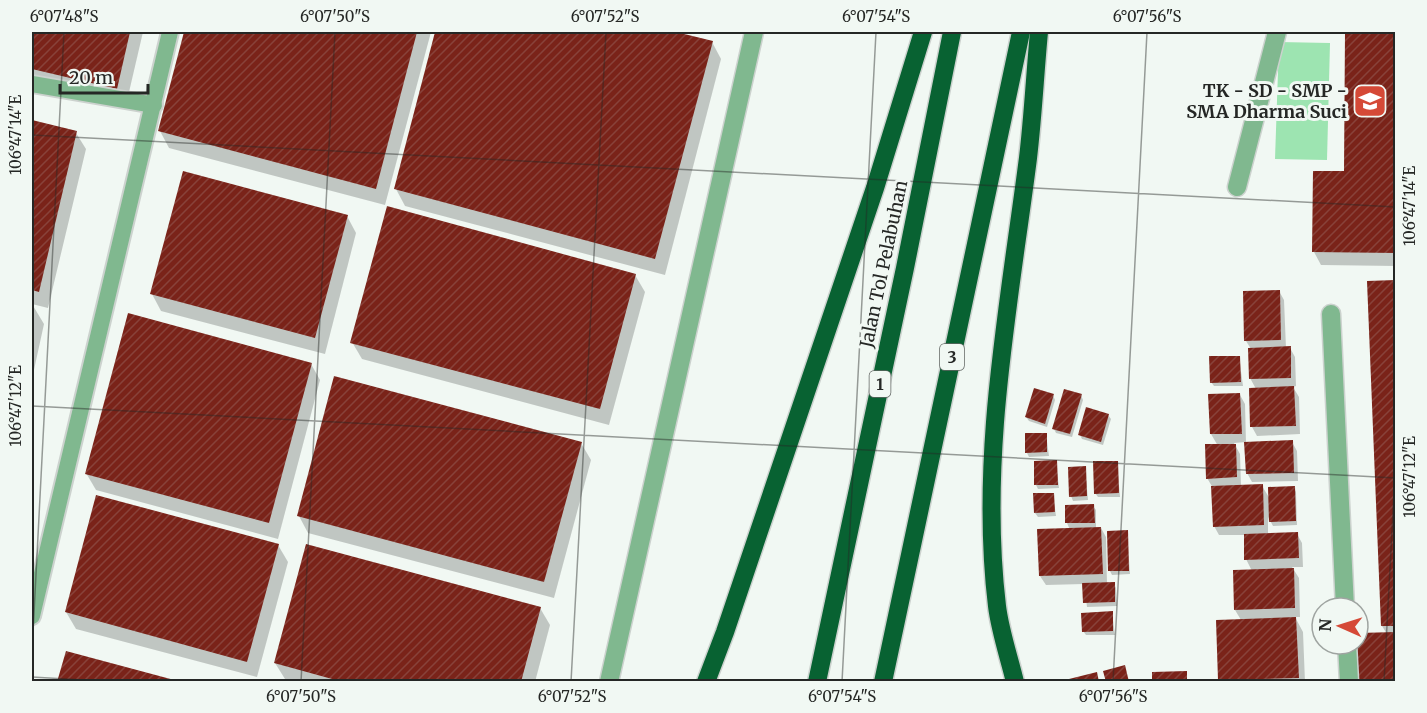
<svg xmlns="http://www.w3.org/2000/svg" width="1427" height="713" font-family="Merriweather,serif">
<defs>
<pattern id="building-hatch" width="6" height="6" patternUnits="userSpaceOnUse" patternTransform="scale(1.5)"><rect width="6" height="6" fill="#7a2319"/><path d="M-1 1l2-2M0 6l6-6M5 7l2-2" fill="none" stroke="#88423a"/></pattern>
</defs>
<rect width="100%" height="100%" fill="#f1f8f3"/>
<polygon fill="#9de4b1" points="1279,42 1330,43 1327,160 1275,159"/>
<g fill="#0003">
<polygon points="32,32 143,32 126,105 32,82"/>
<polygon points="186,32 431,32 385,205 169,148 160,131"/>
<polygon points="437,32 671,32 712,42 721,59 665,275 405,206 396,189"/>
<polygon points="1347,32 1396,32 1396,266 1321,265 1314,252 1346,172"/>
<polygon points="32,122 76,133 86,149 48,308 32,304 44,324 32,379"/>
<polygon points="347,216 356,233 325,354 161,311 152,294"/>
<polygon points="635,275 645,292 609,425 362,359 352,342"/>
<polygon points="1396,282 1396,682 1358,644 1358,635 1387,634 1382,626"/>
<polygon points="1279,291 1284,300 1286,348 1290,348 1295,357 1296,386 1293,387 1299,397 1300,434 1257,436 1252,427 1256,389 1250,378 1251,349 1246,341"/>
<polygon points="1239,357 1243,386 1214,386 1211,382"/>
<polygon points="311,364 320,380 278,539 96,490 86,473"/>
<polygon points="1053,395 1055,400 1047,427 1029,421 1026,417"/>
<polygon points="1081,395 1083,400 1072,437 1056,433 1054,429"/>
<polygon points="1240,395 1245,404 1246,443 1292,442 1297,451 1298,481 1252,482 1247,473 1246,442 1234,443 1240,454 1241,486 1262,486 1270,499 1294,488 1296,492 1297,525 1273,526 1268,517 1268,535 1297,534 1302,543 1303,567 1292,567 1299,578 1300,617 1295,617 1303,632 1305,682 1219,680 1241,620 1235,610 1252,571 1246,559 1245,535 1219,535 1214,526 1213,488 1207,478 1218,446 1211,434 1210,396"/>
<polygon points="1108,415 1111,419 1103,445 1082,439 1080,435"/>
<polygon points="1046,434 1049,456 1029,457 1027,453"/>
<polygon points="581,443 591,460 554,598 308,533 299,516"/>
<polygon points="1056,462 1059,488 1038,489 1036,485"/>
<polygon points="1117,462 1120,497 1098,497 1095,493"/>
<polygon points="1085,467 1088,500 1073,501 1071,496"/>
<polygon points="1053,494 1056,516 1038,517 1035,513"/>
<polygon points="1066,506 1093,506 1096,510 1096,529 1101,528 1106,537 1107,584 1114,584 1116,588 1117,606 1087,607 1084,584 1046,585 1040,576 1070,530 1067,523"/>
<polygon points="1127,531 1130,574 1112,575 1110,571"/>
<polygon points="278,545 288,562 257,677 76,629 66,612"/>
<polygon points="540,608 550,625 535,682 293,682 285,679 275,663"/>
<polygon points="1112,613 1115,635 1086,635 1083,631"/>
</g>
<g fill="url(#building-hatch)">
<polygon points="32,32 130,32 117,89 32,69"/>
<polygon points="184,32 417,32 376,189 158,131"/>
<polygon points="435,32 676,32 713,41 655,259 394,189"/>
<polygon points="1345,32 1396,32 1396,253 1312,252 1313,171 1344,171"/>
<polygon points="32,120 77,131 39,292 32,290"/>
<polygon points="183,171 348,215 315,338 150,294"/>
<polygon points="387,206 636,274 600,409 350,343"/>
<polygon points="1396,280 1396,626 1381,626 1367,281"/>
<polygon points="1280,290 1281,340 1244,341 1243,291"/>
<polygon points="128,313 312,363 269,523 85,474"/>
<polygon points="1291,346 1291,378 1249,379 1248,348"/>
<polygon points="1209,356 1240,356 1241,382 1210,383"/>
<polygon points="334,376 582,442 544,582 297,516"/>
<polygon points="1294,386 1296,426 1250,427 1249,388"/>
<polygon points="1034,388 1054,394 1045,424 1025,417"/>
<polygon points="1064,389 1082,394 1070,434 1052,429"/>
<polygon points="1240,393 1242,434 1210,434 1208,394"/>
<polygon points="1086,407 1109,414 1101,442 1078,435"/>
<polygon points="1025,433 1047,433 1047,452 1025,453"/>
<polygon points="1293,440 1294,473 1246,474 1244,442"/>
<polygon points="1205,444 1236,444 1237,477 1206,479"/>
<polygon points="1057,460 1058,485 1034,485 1034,461"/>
<polygon points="1093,461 1118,461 1119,493 1094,494"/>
<polygon points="1086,466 1087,496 1069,497 1068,467"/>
<polygon points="1263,484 1264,525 1213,527 1211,486"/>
<polygon points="1295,486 1296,521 1269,522 1268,487"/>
<polygon points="1033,493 1054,493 1055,512 1034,513"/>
<polygon points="96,495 279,544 247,662 65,612"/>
<polygon points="1094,504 1095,523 1065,523 1065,505"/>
<polygon points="1101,527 1103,574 1039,576 1037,529"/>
<polygon points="1128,530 1129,571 1108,571 1107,531"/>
<polygon points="1298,532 1299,558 1244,560 1244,534"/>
<polygon points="306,544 541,607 521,682 343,682 274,663"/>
<polygon points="1294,568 1295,608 1234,610 1233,570"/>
<polygon points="1115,582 1115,602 1083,603 1082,583"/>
<polygon points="1113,611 1113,631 1082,632 1081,613"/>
<polygon points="1296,617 1299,678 1218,680 1216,620"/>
<polygon points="1396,632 1396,682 1356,682 1354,644 1358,644 1358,633"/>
<polygon points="66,651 178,681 178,682 57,682"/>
<polygon points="1125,665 1129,682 1106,682 1103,671"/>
<polygon points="1187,671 1187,682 1152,682 1152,672"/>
<polygon points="1097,672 1099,682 1070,682 1069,679"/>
</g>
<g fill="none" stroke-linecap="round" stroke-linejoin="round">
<g stroke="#ccd2ce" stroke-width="20">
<g id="lane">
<polyline points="32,84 154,105"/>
<polyline points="32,616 170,32"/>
</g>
</g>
<g stroke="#ccd2ce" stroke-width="21">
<g id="street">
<polyline points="1237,187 1277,32"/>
<polyline points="1331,314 1345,608"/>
<polyline points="1347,644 1349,682"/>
<polyline points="609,682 754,32"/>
</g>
</g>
<g stroke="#ccd2ce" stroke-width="21">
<g id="highway">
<polyline points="706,682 725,632 875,188 923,32"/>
<polyline points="817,682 905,268 952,32"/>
<polyline points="883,682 1021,32"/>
<path d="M1015,682C1009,657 1000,631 997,606C979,457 1009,306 1028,158C1033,116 1035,74 1039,32"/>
</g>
</g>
<use href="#lane" stroke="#80b88f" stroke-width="16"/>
<use href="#street" stroke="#80b88f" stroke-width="18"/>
<use href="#highway" stroke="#086232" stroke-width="18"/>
</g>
<path fill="none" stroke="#252725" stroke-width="1.5" stroke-opacity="0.45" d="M32,135L1396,207M32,406L1396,478M32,652L64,32M32,677L117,682M301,682L335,32M571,682L606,32M842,682L876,32M1113,682L1147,32M1384,682L1396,455"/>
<defs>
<g id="school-square" transform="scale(1.725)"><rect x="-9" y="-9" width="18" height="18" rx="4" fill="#d54937" stroke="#f1f8f3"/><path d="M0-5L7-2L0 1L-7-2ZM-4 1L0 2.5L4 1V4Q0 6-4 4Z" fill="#fff"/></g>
</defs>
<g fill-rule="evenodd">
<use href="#school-square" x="1370" y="101"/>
</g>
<g text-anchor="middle" stroke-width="6" stroke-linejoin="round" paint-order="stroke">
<g fill="#f1f8f3" stroke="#626663" stroke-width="1.5">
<rect x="940" y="344" width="24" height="26" rx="4.5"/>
<rect x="869.5" y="371" width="21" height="26" rx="4.5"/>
</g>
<g font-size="16" font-weight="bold" fill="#252725">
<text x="952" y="363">3</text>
<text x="880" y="390">1</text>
</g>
<g font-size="18" font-weight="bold" fill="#252725" stroke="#f1f8f3" text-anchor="end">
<text x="1347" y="97">TK - SD - SMP -<tspan x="1347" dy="21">SMA Dharma Suci</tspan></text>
</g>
<g font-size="18" fill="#252725" stroke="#f1f8f3">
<text transform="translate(884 264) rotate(-78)" y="6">Jalan Tol Pelabuhan</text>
</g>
</g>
<rect width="1427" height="713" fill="none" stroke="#f1f8f3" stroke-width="66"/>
<g transform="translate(1340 626) rotate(273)"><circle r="28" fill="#f1f8f3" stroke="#9fa4a1" stroke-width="1.5"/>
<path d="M0-4.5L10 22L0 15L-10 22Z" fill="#d54937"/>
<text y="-9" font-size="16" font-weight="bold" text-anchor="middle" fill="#252725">N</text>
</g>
<path d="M60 84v9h88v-9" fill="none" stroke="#252725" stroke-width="3"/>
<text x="69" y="84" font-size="18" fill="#252725" stroke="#f1f8f3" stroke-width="4.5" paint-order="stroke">20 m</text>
<rect x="33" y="33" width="1361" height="647" fill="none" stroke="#252725" stroke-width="2"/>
<g font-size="15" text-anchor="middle" fill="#252725">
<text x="64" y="22">6°07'48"S</text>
<text x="335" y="22">6°07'50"S</text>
<text x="605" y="22">6°07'52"S</text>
<text x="876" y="22">6°07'54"S</text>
<text x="1147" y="22">6°07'56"S</text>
<text transform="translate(16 135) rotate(-90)" y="5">106°47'14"E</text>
<text transform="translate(1410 206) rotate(-90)" y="5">106°47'14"E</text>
<text transform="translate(16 406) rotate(-90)" y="5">106°47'12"E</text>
<text transform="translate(1410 477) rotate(-90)" y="5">106°47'12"E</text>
<text x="301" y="702">6°07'50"S</text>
<text x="572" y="702">6°07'52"S</text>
<text x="842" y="702">6°07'54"S</text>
<text x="1113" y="702">6°07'56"S</text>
</g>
</svg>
